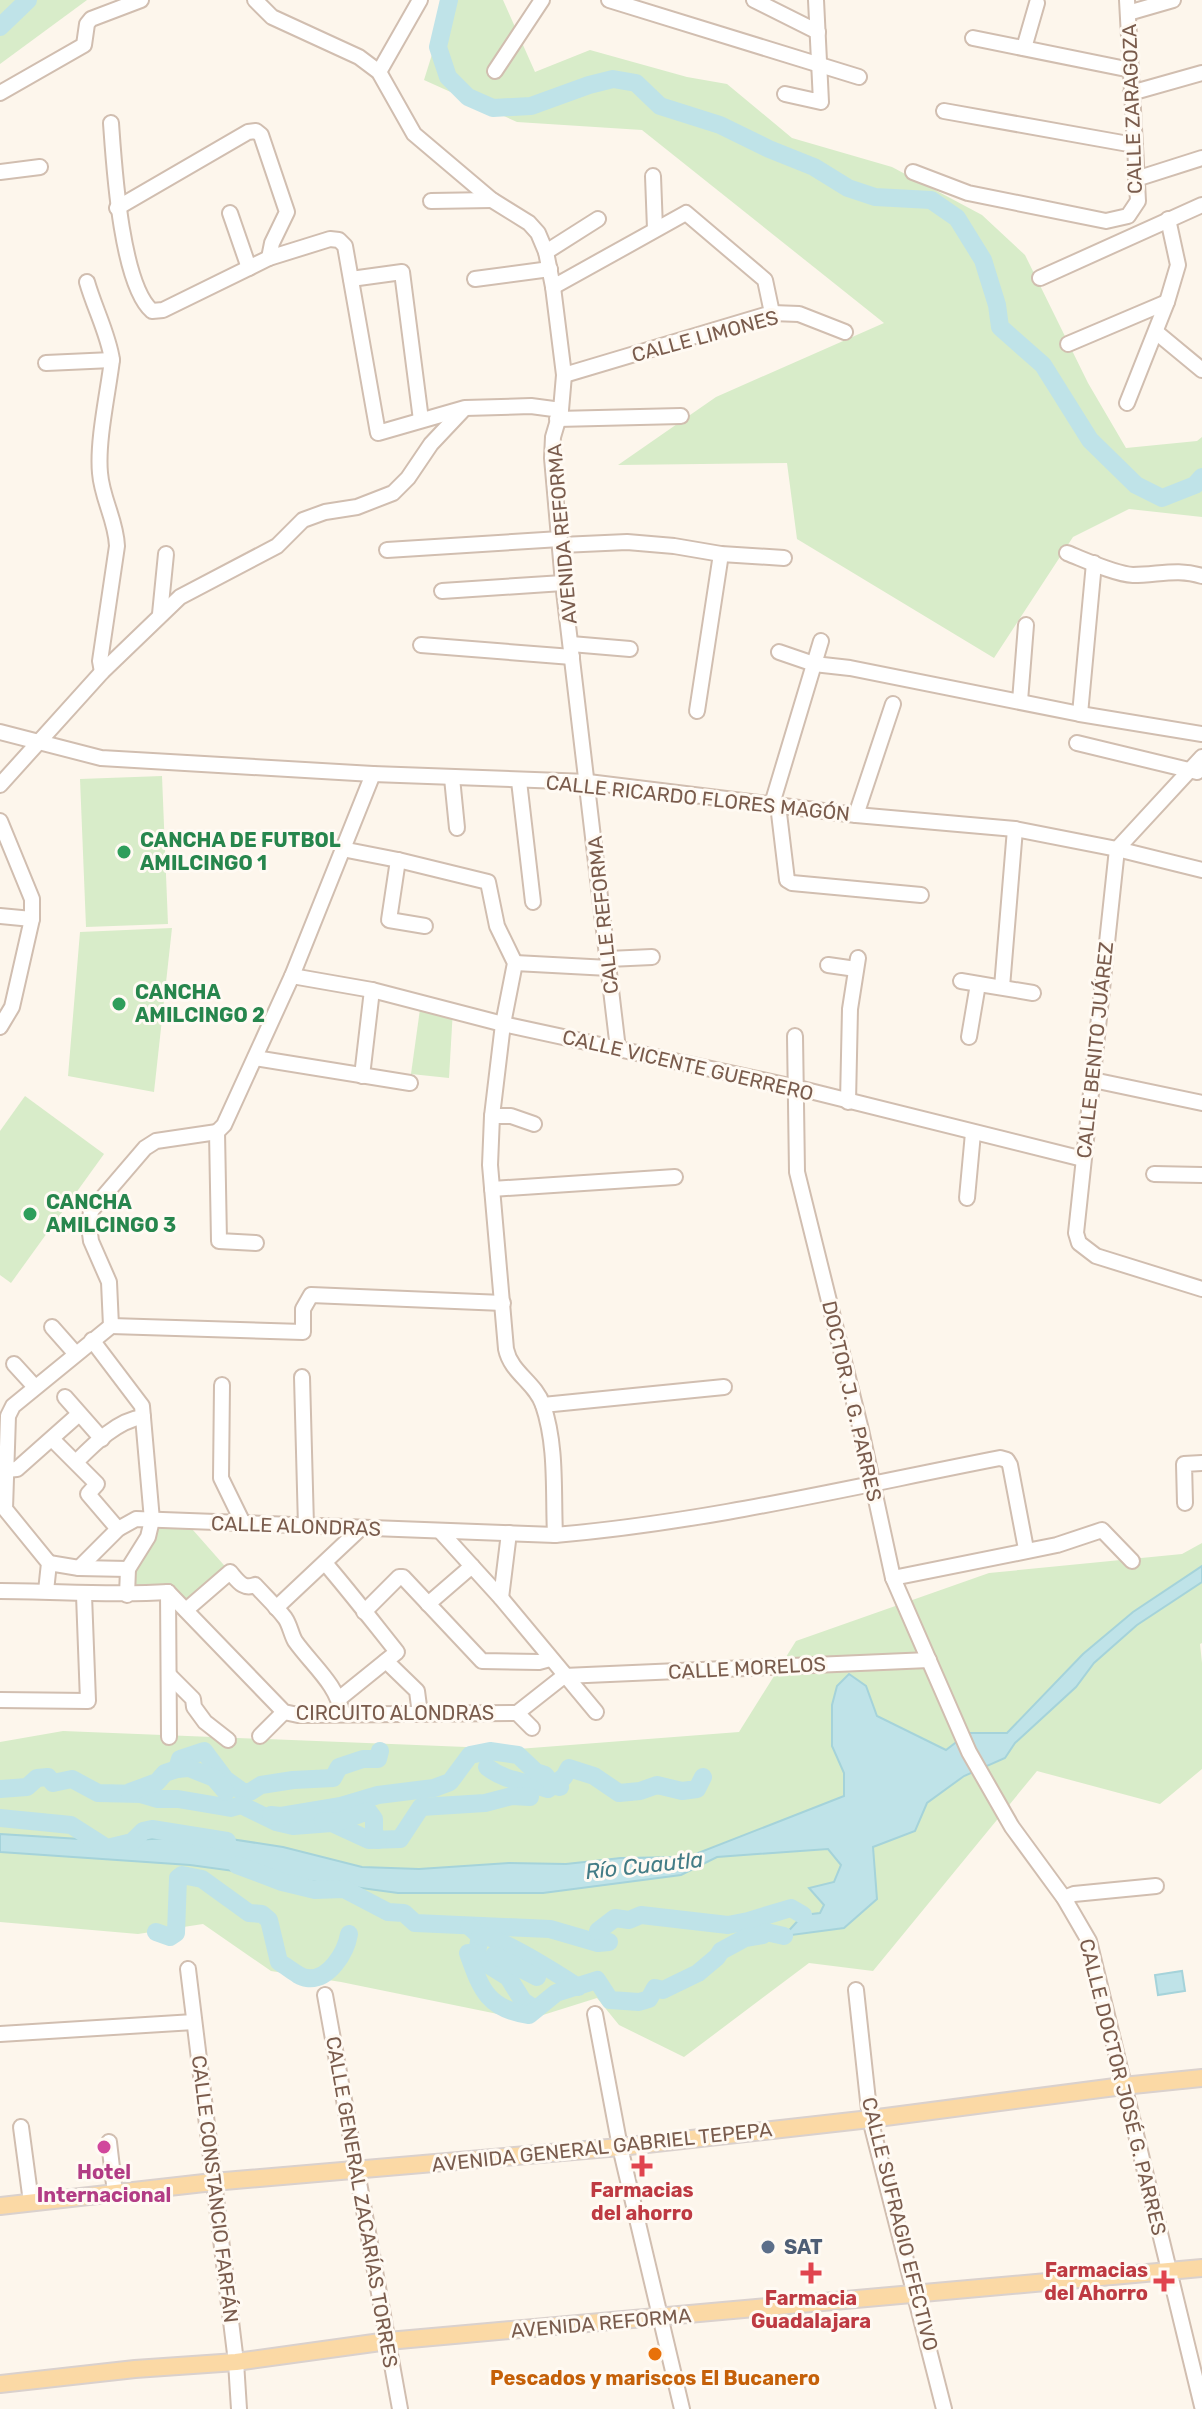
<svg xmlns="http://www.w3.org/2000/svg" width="1202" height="2409" font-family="Rubik,sans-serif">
<rect width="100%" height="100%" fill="#fdf6ec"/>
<g fill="#d8ecc9">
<polygon points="0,0 87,0 0,64"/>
<polygon points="449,0 503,0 535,72 590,50 687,77 727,84 792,138 892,167 982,215 1025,255 1088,383 1126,448 1197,441 1202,437 1202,517 1129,509 1073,537 994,658 797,539 787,463 618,465 716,397 884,323 642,130 517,122 424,80"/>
<polygon points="162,776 168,924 86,927 80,779"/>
<polygon points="172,928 154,1092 68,1076 80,932"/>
<polygon points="421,1002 453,1009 449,1078 411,1074"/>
<polygon points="25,1096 104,1154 11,1283 0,1275 0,1131"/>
<polygon points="152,1520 185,1521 230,1572 186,1610 168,1592 127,1595"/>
<polygon points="1202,1543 1202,1643 1200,1644 1202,1663 1202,1769 1160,1804 1037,1771 873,1971 809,1963 684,2057 619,2025 597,1998 527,2020 341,1982 271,1971 203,1924 138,1934 0,1922 0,1742 63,1731 518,1749 739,1732 796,1641 989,1573 1182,1554"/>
</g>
<g fill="#bfe3e8" stroke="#a5d3da" stroke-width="2">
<polygon points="1202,1566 1202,1582 1137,1625 1094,1663 1076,1687 1015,1743 1005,1758 964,1776 927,1803 915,1831 873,1847 877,1899 844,1928 784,1936 803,1915 820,1913 824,1905 809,1888 834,1882 841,1865 828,1849 717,1857 681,1875 543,1893 398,1893 190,1865 0,1852 0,1834 112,1841 211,1836 283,1847 362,1867 419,1869 509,1863 566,1864 621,1858 688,1857 844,1796 844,1773 832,1746 832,1705 837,1686 849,1674 866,1686 877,1716 946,1750 968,1733 1007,1733 1083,1654 1133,1612"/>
<polygon points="1182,1971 1185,1991 1158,1995 1155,1975"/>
</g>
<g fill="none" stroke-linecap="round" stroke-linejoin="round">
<g stroke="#bfe3e8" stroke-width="18">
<polyline points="449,0 438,47 448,77 468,97 493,108 531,106 589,85 613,79 636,83 660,106 720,125 769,149 814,167 848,188 875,197 931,200 957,218 983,260 997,305 1000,327 1043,365 1090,440 1136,485 1162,498 1195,485 1202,477"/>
<polyline points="0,27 28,0"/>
<path d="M487,1767C506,1782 526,1781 548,1789L564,1777L569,1768L594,1776L619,1793L640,1791L657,1785L682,1791L697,1789L703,1777"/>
<polyline points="177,1769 180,1759 204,1751 225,1779 243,1792 250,1792 261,1785 293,1780 333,1778 339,1767 363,1759 378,1759 380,1751"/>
<polyline points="0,1789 27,1787 37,1778 48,1777 53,1783 72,1779 98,1793 141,1794 158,1799 178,1799 231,1808 241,1805 276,1822 293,1826 332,1823 369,1840 400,1839 421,1807 485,1803 512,1796 530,1797"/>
<polyline points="130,1792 157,1782 165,1773 177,1769 189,1768 214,1778 226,1792"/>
<polyline points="271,1815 281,1816 341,1806 378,1795 434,1788 450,1782 470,1755 490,1751 518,1755 536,1772 545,1775 553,1785 560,1787"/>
<polyline points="0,1818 71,1825 107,1848 132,1842 143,1831 152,1829 227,1841"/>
<polyline points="323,1821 338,1822 368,1811 374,1819 374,1832 378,1840"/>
<polyline points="237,1865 282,1882 315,1890 344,1889 388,1912 404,1913 415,1923 550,1929 598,1943 609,1942"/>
<polyline points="469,1926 480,1936 476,1957 508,1977 523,2001 535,2009"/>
<polyline points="598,1931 615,1918 629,1920 641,1915 728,1925 748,1921 791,1908 803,1915"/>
<path d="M156,1932L170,1937L176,1933L178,1878L182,1875L202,1879L249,1913L262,1914L269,1920L279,1962C288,1967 298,1977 307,1978C329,1981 346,1952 349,1934"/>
<path d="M480,1936C496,1934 561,1976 578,1987"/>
<path d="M468,1953C481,1989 487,2009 529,2015L556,1993L597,1980L610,2000L639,2002L649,1999L655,1988L663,1990L698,1973L717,1957L721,1951L745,1938L763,1935L766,1932L784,1936"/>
<polyline points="494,1955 537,1977"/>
</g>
<g stroke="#d1beb0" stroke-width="18">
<g id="minor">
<polyline points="255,0 272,17 359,57 379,72 414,134 492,200 529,223 538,233 546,252 553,287 564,375 561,410 553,437 552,458 563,583 618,1049"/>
<polyline points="609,0 859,77"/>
<polyline points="754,0 818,32"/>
<polyline points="1128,13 1173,0"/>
<polyline points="973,38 1131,70"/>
<polyline points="1024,48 1037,3"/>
<polyline points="495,71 542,0"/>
<polyline points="379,72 420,0"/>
<polyline points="0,93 84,45 87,24 91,19 141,0"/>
<polyline points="1131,93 1202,73"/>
<polyline points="785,94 821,102 816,0"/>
<polyline points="944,111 1134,145"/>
<path d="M111,123C114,165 121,284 152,311L163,310L269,258L330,239L339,240L345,246L378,433L465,408L531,406L561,410"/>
<polyline points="0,172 40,167"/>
<polyline points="913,172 968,193 1106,221 1128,216 1138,201 1127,0"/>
<polyline points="653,176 655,229"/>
<polyline points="1136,179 1202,158"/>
<polyline points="431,201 492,200"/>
<polyline points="117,208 248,132 256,131 261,135 287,212 272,243 269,258"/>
<polyline points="230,213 249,268"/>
<polyline points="546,252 598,219"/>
<polyline points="1040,278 1202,205"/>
<polyline points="351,279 402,272 421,420"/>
<polyline points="475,279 550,269"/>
<path d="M87,282C94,307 109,336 112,360C108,393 97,441 100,473C102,499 116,520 117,546L100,661L102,672"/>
<polyline points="553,287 686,213 765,280 772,313"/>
<polyline points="1156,332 1202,370"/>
<polyline points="1068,344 1167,302"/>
<polyline points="46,363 112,360"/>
<polyline points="564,375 772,313 799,314 845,332"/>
<polyline points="1127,403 1167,302 1178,265 1168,219"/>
<polyline points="557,419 681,416"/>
<polyline points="561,545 627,542 674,546 721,554 784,558"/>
<polyline points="387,550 560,539"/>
<path d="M1067,553C1085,560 1115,574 1133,575C1158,575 1178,568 1202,576"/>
<polyline points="442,591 563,583"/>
<polyline points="160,614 166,554"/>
<polyline points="571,644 630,649"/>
<polyline points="421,645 572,657"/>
<polyline points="779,652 814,664 850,668 1080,714 1202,734"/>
<polyline points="1020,701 1026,625"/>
<polyline points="697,711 721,554"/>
<polyline points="1080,714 1094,563"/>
<polyline points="0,732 101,758 373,774 588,782 856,815 1015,829 1117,849 1202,870"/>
<polyline points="1077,743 1197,772"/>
<polyline points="1202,757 1117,849 1076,1233 1079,1243 1096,1256 1202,1289"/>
<polyline points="452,778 457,828"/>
<polyline points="519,781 533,902"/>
<polyline points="0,785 102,672 180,597 277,546 303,520 325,512 357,507 393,493 408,478 431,444 464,409"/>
<polyline points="772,804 821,641"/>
<polyline points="778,805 787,880 792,883 921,895"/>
<polyline points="856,815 893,704"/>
<polyline points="0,821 32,899 32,919 12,1007 0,1027"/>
<path d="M342,849L398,860L488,882L497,926L515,963L503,1024L492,1116L490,1165L506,1349C511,1373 535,1382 543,1405C557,1446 553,1492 555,1535"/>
<polyline points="398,860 389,920 425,926"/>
<polyline points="0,916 32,919"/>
<polyline points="608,959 652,957"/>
<polyline points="515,963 609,968"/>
<polyline points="828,965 856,969"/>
<polyline points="292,976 372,990 503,1024 794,1087 1083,1159"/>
<polyline points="961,981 1033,993"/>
<polyline points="1002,987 1015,829"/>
<polyline points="795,1036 797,1172 861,1430 893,1578 969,1752 1012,1827 1064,1898 1089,1941 1202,2406"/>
<polyline points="969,1037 978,984"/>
<polyline points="255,1058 410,1083"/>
<polyline points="362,1076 372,990"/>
<polyline points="1093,1080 1202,1103"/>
<polyline points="848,1102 850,1009 858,958"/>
<polyline points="492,1116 511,1116 534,1124"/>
<polyline points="217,1132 224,1125 292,976 373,774"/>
<polyline points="217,1132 219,1241 256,1243"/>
<polyline points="1154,1174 1202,1175"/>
<polyline points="492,1189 675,1177"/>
<polyline points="967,1198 973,1133"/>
<polyline points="111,1326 303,1332 303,1309 311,1295 503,1303"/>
<polyline points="111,1326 109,1282 91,1241 89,1226 91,1211 145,1148 156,1141 217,1132"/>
<polyline points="52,1327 75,1353"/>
<polyline points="92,1340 142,1406 152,1520 148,1537 128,1569 127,1595"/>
<polyline points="14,1364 35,1387"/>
<polyline points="302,1377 306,1526"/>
<polyline points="222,1385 221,1478 243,1523"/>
<polyline points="65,1397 102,1439"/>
<polyline points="543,1405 724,1387"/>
<polyline points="52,1439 97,1484 88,1494 118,1529"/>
<path d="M77,1461C95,1443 118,1420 143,1417"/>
<polyline points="6,1470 17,1469 79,1414"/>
<polyline points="1185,1503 1184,1464 1202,1463"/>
<polyline points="440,1531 501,1598 596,1712"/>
<polyline points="49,1563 79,1568 128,1569"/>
<path d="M325,1563C350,1592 373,1622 397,1652L340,1698"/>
<path d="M79,1568L118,1529L136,1519L555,1535C707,1522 851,1487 1000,1458L1007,1460L1010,1465L1026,1549"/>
<polyline points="893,1578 1057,1545 1102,1530 1132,1561"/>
<path d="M0,1591C56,1591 111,1596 168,1592"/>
<polyline points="46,1591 49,1563 5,1509 8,1416 13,1406 111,1326"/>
<polyline points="168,1592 284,1712 298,1715 517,1713 564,1676"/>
<polyline points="168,1592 169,1737"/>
<polyline points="501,1598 509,1533"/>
<polyline points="428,1604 472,1566"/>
<polyline points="276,1608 360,1529"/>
<path d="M186,1610L230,1572C238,1581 243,1590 255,1585C265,1596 276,1606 285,1618C290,1625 291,1634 295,1641C312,1665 338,1685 342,1714"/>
<polyline points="364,1612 399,1577 403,1577 482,1661 539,1662 550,1659"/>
<polyline points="386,1661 417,1691 420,1714"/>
<polyline points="169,1675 193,1699 194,1707 205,1722 228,1740"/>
<polyline points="564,1676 929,1660"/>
<polyline points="0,1700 88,1701 84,1595"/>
<polyline points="517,1713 532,1728"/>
<polyline points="260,1736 284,1712"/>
<polyline points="1064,1898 1074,1894 1156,1886"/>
<polyline points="188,1969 236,2362 239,2409"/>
<polyline points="856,1990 870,2119 944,2409"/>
<polyline points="325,1995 400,2409"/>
<polyline points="595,2014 620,2147 682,2409"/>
<polyline points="0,2034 194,2022"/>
<polyline points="21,2127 31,2202"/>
<polyline points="109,2142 115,2193"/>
</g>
</g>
<g stroke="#dad1cd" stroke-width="20">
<g id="major">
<polyline points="0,2206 213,2182 620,2147 870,2119 1123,2086 1202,2078"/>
<polyline points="0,2384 135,2369 236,2362 388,2341 1202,2268"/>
</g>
</g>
<use href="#minor" stroke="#fff" stroke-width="14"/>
<use href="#major" stroke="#fbd9a5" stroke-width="16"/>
</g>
<g fill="#2e9e5b" stroke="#fffaf3" stroke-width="3">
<circle cx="124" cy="852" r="8"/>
<circle cx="119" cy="1004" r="8"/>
<circle cx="30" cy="1214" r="8"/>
</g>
<circle fill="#d1479c" stroke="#fffaf3" stroke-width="3" cx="104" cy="2147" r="8"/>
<g fill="#e0444e" stroke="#fffaf3" stroke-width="3">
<path d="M638 2154h8v8h8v8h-8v8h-8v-8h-8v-8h8z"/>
<path d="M807 2261h8v8h8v8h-8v8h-8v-8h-8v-8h8z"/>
<path d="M1160 2269h8v8h8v8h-8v8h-8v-8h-8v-8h8z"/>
</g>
<circle fill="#5c6f8a" stroke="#fffaf3" stroke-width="3" cx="768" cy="2247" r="8"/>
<circle fill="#e8710a" stroke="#fffaf3" stroke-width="3" cx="655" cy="2354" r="8"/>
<g text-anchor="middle" stroke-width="6" stroke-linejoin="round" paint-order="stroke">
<g font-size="20" fill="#7a5c4d" stroke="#fffaf3">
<text transform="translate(1132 109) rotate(-92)" y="7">CALLE ZARAGOZA</text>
<text transform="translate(705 336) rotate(-15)" y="7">CALLE LIMONES</text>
<text transform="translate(562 534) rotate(-95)" y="7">AVENIDA REFORMA</text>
<text transform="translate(698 798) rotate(6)" y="7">CALLE RICARDO FLORES MAGÓN</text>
<text transform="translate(603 915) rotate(-96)" y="7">CALLE REFORMA</text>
<text transform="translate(1095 1050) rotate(-84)" y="7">CALLE BENITO JUÁREZ</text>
<text transform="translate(688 1065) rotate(13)" y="7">CALLE VICENTE GUERRERO</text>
<text transform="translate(852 1401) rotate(77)" y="7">DOCTOR J. G. PARRES</text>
<text transform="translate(296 1526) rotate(2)" y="7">CALLE ALONDRAS</text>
<text transform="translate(747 1668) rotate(-3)" y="7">CALLE MORELOS</text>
<text x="395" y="1720">CIRCUITO ALONDRAS</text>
<text transform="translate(1123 2087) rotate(76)" y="7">CALLE DOCTOR JOSÉ G. PARRES</text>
<text transform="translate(602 2147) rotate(-6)" y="7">AVENIDA GENERAL GABRIEL TEPEPA</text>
<text transform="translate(215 2189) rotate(83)" y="7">CALLE CONSTANCIO FARFÁN</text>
<text transform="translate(362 2202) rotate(80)" y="7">CALLE GENERAL ZACARÍAS TORRES</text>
<text transform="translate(900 2224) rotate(76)" y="7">CALLE SUFRAGIO EFECTIVO</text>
<text transform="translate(601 2323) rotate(-5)" y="7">AVENIDA REFORMA</text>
</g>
<g font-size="20" font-weight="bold" fill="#27864d" stroke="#fffaf3" text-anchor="start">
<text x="140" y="847">CANCHA DE FUTBOL<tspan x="140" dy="23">AMILCINGO 1</tspan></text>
<text x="135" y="999">CANCHA<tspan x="135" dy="23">AMILCINGO 2</tspan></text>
<text x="46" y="1209">CANCHA<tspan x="46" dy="23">AMILCINGO 3</tspan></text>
</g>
<g font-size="20" font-weight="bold" fill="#b23c85" stroke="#fffaf3">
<text x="104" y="2179">Hotel<tspan x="104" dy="23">Internacional</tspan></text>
</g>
<g font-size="20" font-weight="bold" fill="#be3a42" stroke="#fffaf3">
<text x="642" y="2197">Farmacias<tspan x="642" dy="23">del ahorro</tspan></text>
<text x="1148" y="2277" text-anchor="end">Farmacias<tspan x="1148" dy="23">del Ahorro</tspan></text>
<text x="811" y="2305">Farmacia<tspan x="811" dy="23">Guadalajara</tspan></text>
</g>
<g font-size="20" font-weight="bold" fill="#4e5e75" stroke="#fffaf3" text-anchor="start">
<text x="784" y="2254">SAT</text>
</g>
<g font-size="20" font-weight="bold" fill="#c56008" stroke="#fffaf3">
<text x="655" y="2385">Pescados y mariscos El Bucanero</text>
</g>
<g font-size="22" font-style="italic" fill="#437c86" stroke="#fffaf3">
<text transform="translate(644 1865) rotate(-6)" y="8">Río Cuautla</text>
</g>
</g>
</svg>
